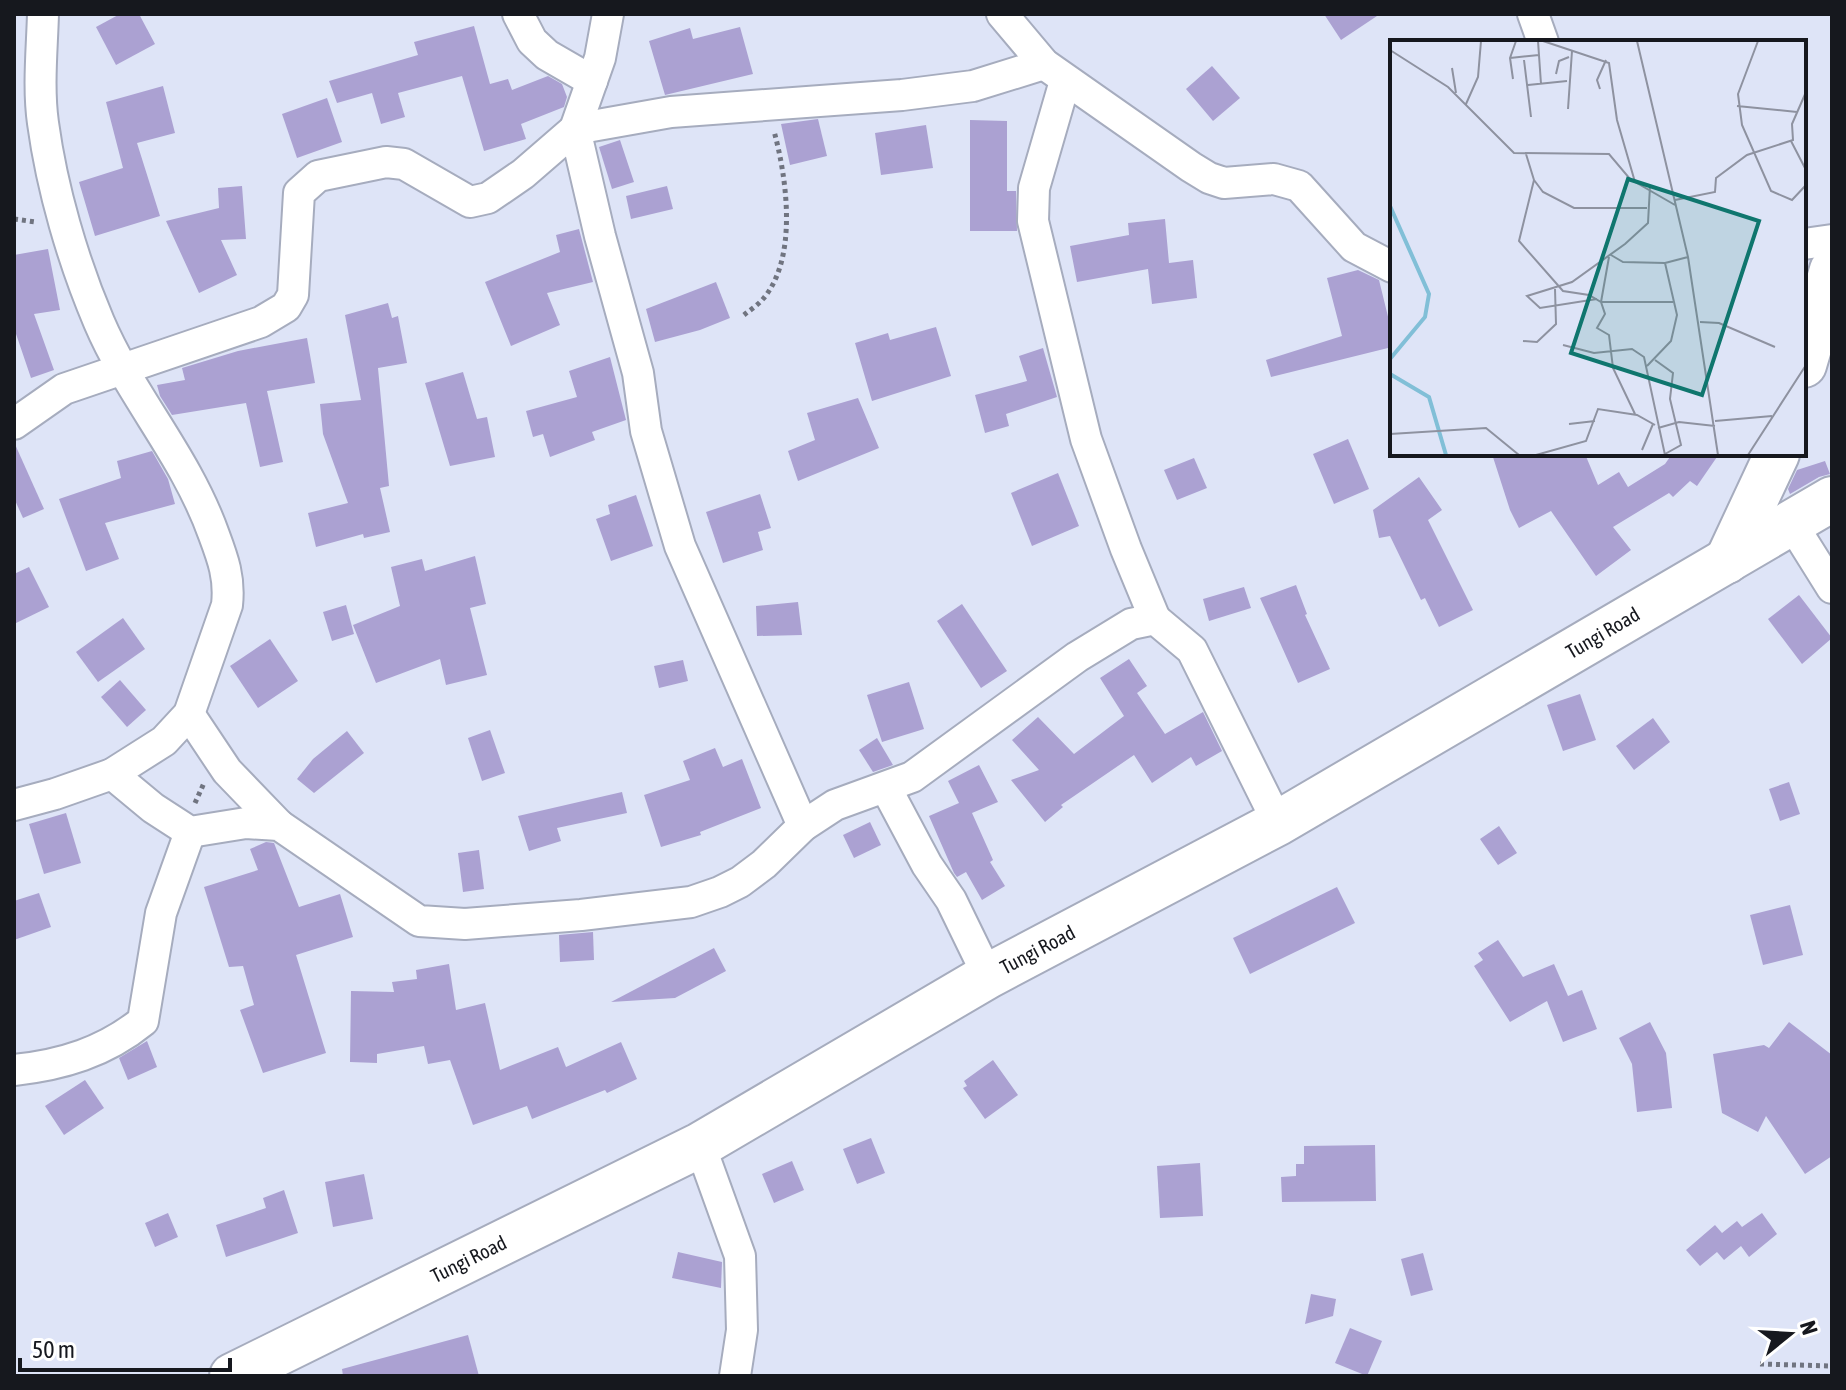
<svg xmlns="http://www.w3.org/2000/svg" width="1846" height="1390" font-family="'Asap Condensed',sans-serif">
<rect width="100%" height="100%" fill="#dee4f7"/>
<g fill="#aba1d2">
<polygon points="120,14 139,14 155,44 116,65 96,27"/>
<polygon points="1324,14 1380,14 1341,40"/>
<polygon points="474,26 490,84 508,79 512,90 548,76 562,84 567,97 564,107 521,124 526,139 484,151 462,76 398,93 405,117 381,124 372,93 337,103 329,81 418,55 414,42"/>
<polygon points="740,27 753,74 665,95 649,41 690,28 693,39"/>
<polygon points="1212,66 1240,98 1213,121 1186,89"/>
<polygon points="163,86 175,133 137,143 160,216 95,236 79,182 123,168 106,102"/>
<polygon points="327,98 342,142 297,158 282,114"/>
<polygon points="818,119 827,156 790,165 781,124"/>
<polygon points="970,120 1007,121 1007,191 1016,191 1017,231 970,231"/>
<polygon points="926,125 933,168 881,175 875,133"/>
<polygon points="620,140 634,182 612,189 599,147"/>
<polygon points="242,186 246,239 221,240 237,275 199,293 166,221 219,208 218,188"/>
<polygon points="667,186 673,209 631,219 626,196"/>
<polygon points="1165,219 1169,263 1193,260 1197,298 1152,304 1148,269 1077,282 1070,246 1129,235 1128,223"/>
<polygon points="579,229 593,282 547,293 560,325 511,346 485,282 560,252 556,235"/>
<polygon points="48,249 60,310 34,314 54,370 31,378 14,328 14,255"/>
<polygon points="1358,270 1379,280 1392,333 1392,347 1271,377 1266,360 1342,336 1327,278"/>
<polygon points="716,282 730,318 700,330 655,342 646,309"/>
<polygon points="388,303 392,318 398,316 407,363 378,368 389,486 380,488 390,532 364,538 363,534 316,547 308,513 348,503 323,434 320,404 361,400 345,315"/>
<polygon points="936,327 951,376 872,401 855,343 888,333 890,340"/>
<polygon points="307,338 315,383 267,391 283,462 260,467 246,403 172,415 160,396 157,385 185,380 182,368 238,351"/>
<polygon points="1043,348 1057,397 1006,414 1009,426 985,433 975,395 1027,381 1019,356"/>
<polygon points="610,357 626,420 592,432 595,440 550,457 543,434 533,437 526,411 577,397 569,371"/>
<polygon points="463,372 477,419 487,417 495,457 450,466 425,383"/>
<polygon points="858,398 879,448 798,481 788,451 815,440 807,413"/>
<polygon points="1348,439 1369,489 1334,504 1313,454"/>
<polygon points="14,442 44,509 23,518 14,498"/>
<polygon points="152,451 168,479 175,504 105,523 119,559 86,571 59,499 121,478 117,461"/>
<polygon points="1492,454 1585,454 1598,485 1619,472 1628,487 1665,464 1672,454 1719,454 1697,486 1690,481 1673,497 1669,493 1613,527 1631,550 1596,576 1551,511 1519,528 1510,510"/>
<polygon points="1194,458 1207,488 1177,500 1164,470"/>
<polygon points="1825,461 1830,474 1819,477 1790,494 1788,489 1797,470"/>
<polygon points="1058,473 1079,526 1032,546 1011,493"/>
<polygon points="1419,477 1442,510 1428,520 1473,610 1439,627 1425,598 1421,600 1390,536 1379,538 1373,510"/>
<polygon points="760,494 771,528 758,532 763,550 723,563 706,512"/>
<polygon points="636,495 653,546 611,561 596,519 610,514 608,505"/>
<polygon points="475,556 486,604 470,608 487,675 446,685 440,659 376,683 353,625 400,606 391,567 422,559 425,571"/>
<polygon points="29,567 49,607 14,624 14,574"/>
<polygon points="1296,585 1307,614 1305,615 1330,669 1298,683 1260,598"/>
<polygon points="1244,587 1251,608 1209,621 1203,599"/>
<polygon points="1799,595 1832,638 1802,664 1768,619"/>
<polygon points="798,602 802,635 757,636 756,606"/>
<polygon points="962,604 1007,671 981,688 937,621"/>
<polygon points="346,605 354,634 332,641 323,612"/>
<polygon points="123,618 145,649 98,682 76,652"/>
<polygon points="270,639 298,681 258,708 230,666"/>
<polygon points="1129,659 1147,686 1137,693 1165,734 1203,712 1222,751 1196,766 1191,757 1152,783 1134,755 1061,805 1063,807 1045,822 1011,780 1039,770 1012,740 1038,717 1074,754 1124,716 1100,678"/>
<polygon points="683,660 688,681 659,688 654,666"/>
<polygon points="120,680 146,710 127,727 101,697"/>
<polygon points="909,682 924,729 882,742 867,695"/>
<polygon points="1580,694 1596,740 1563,751 1547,705"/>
<polygon points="1653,718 1670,742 1634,770 1616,746"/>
<polygon points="490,730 505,773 482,781 468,738"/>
<polygon points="347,731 364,753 314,793 297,779 313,759"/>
<polygon points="877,738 893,765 873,772 859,750"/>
<polygon points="715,748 723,767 742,759 761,808 700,832 701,835 661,847 644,795 690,780 683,761"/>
<polygon points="979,765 998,802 972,813 993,860 990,862 1005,886 982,900 966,872 957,877 954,873 929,816 959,803 948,781"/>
<polygon points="1789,782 1800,814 1780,821 1769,789"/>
<polygon points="622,792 627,813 557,828 561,841 529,851 518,816"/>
<polygon points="66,813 81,863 44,874 29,824"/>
<polygon points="870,822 881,845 854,858 843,835"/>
<polygon points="1499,826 1517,853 1498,865 1480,839"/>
<polygon points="266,842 274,843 299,907 340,894 353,937 296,955 326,1053 263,1073 240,1010 254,1005 243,966 229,967 204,887 258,870 250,849"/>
<polygon points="479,850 484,889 463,892 458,853"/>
<polygon points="1337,887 1355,923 1250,974 1233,938"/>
<polygon points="39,893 51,927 14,940 14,901"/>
<polygon points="1790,905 1803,955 1763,965 1750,915"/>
<polygon points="593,932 594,960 560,962 559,935"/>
<polygon points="1498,940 1523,977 1554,964 1568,996 1582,990 1597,1029 1563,1042 1547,1001 1510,1022 1474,966 1483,960 1478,953"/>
<polygon points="714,948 726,971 675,998 611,1002"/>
<polygon points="449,964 456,1010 485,1003 500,1070 558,1047 566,1067 621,1042 637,1079 607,1093 605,1090 532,1119 527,1106 473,1125 450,1060 428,1064 424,1046 377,1054 377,1063 350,1062 351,991 394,992 392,982 417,979 416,970"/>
<polygon points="1650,1022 1666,1053 1672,1108 1637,1112 1632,1064 1619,1038"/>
<polygon points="1789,1022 1832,1055 1832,1156 1805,1174 1766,1116 1758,1132 1722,1113 1713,1054 1764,1045 1769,1048"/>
<polygon points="147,1041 157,1067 128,1080 119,1058"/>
<polygon points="993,1060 1018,1095 985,1119 963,1088 967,1086 964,1081"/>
<polygon points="85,1080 104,1108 64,1135 45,1106"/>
<polygon points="871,1138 885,1173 857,1184 843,1149"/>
<polygon points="1375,1145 1376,1201 1282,1202 1281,1177 1296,1176 1296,1164 1304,1164 1304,1146"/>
<polygon points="792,1161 804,1190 774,1203 762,1174"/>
<polygon points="1200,1163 1203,1216 1160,1218 1157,1166"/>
<polygon points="364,1174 373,1219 333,1227 325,1182"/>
<polygon points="284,1190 298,1233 226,1257 216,1225 266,1208 263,1198"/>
<polygon points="168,1213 178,1237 155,1247 145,1223"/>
<polygon points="1762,1213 1777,1234 1749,1257 1741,1246 1724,1260 1717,1252 1700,1266 1686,1250 1715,1225 1722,1233 1737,1221 1742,1227"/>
<polygon points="678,1252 722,1262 721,1288 672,1278"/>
<polygon points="1423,1253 1433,1290 1411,1296 1401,1259"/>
<polygon points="1311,1294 1336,1299 1333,1316 1305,1324"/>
<polygon points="1350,1328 1382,1341 1367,1376 1335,1363"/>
<polygon points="468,1335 479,1376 343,1376 342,1369"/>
</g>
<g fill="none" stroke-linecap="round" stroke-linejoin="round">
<g stroke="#a6acbe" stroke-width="34">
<g id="street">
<polyline points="518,14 532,41 547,55 592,81"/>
<polyline points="608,14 600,58 575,129 600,236 638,373 646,431 680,546 803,826"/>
<polyline points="1002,14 1044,64 1191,167 1209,178 1224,183 1274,179 1299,186 1354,247 1392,267"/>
<polyline points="1533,14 1543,42"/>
<polyline points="1065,81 1034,188 1033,221 1086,439 1126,549 1155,619"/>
<polyline points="1804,244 1832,240"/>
<polyline points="14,424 64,389 261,322 286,307 293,295 299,193 318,176 386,162 404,164 470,202 488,198 523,174 575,129 671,112 902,95 973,86 1044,64"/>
<polyline points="1790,521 1832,588"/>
<polyline points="189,714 227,771 279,825"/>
<polyline points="112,774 153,808 190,832 246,823 279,825 419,921 465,924 581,915 691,902 720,892 740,882 764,864 803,826 835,805 912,777 1077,657 1131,624 1155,619 1192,650 1278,823"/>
<polyline points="886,788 927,865 951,900 988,976"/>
<path d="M14,805L55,794L112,774L164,741L189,714L227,605C230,578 223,559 214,535C186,456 131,397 99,322C73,261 52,189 43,123C38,88 42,49 43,14"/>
<path d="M14,1070C62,1065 105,1052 143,1021L161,913L190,832"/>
<polyline points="700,1145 740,1256 742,1330 735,1376"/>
</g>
</g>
<g stroke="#a6acbe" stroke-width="48">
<g id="secondary">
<polyline points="1804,365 1832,270"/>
<polyline points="1727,561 1777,454"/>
<path id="s1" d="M232,1376L700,1145L988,976L1278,823L1832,499"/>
</g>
</g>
<g stroke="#707480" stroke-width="5" stroke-dasharray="4 4" stroke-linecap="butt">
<polyline points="14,219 36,222"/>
<path d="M744,315C750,310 758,305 763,299C798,258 787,179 774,131"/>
<polyline points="195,803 204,783"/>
<polyline points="1760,1364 1832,1366"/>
</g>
<use href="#street" stroke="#fff" stroke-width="30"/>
<use href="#secondary" stroke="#fff" stroke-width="44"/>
</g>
<g text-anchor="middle" stroke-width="8" stroke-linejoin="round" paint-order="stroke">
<g font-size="20" fill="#16181e" stroke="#fff">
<text dy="7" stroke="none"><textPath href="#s1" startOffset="1560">Tungi Road</textPath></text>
<text dy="7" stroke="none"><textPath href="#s1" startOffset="912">Tungi Road</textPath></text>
<text dy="7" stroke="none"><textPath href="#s1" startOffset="264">Tungi Road</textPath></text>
</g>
</g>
<g transform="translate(1390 40)">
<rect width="416" height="416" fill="#dee4f7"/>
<path fill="none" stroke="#81bfd7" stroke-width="4" d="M0,166L39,254L35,277L0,319M0,334L39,357L56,415"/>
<path fill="none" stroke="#8e92a0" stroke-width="2" d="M148,1L151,44M153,1L219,23L227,80L245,142M247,1L298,217L328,415M368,1L348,54L352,85L381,151L402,160L416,145M0,10L58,47L124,113L219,114L240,139L285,165M120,18L149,15M134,20L141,77M62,28L66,53M166,34L169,21L179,17M123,39L120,18L126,1M138,45L177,41M210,49L207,40L216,20M76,64L88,37L91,1M347,66L407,72M178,69L182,11M401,101L416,130M136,114L144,140L129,201L173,251L199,255L211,262H283M144,140L153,152L184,168H257M285,160L325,152L326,138L357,115L403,100L402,84L416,52M221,215L233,222L275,223M219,217L211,262L215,274L207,288L219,295L223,328L245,374M207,259L150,268L137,256L182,242L235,204L258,183L260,146M310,282L329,283L385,307M133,301L147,302L166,284L165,249M173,305L204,313L242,309L254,317L275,415M265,320L283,333L280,359L291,405L275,414M257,326L281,301L287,275L275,223L298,217M325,381L382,376M179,384L205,381M268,388L289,382L325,386M0,394L96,388L129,415M252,410L263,384M146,415L196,401L208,369L247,375L265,385M358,415L416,325"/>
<path fill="#0f766e" fill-opacity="0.15" stroke="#0f766e" stroke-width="4" d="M238,139L369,181L312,355L181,313Z"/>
<rect width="416" height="416" fill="none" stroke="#16181e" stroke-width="4"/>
</g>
<rect width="1846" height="1390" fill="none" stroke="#16181e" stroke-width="32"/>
<g transform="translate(1790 1334) rotate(72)" stroke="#ffffff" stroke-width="6" paint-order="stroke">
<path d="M0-6L14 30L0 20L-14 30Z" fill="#16181e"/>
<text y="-12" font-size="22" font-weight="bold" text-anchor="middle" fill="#16181e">N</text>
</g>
<path d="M20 1358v12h210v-12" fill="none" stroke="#16181e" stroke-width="4"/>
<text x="32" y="1358" font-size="24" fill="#16181e" stroke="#ffffff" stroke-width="6" paint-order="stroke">50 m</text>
</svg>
